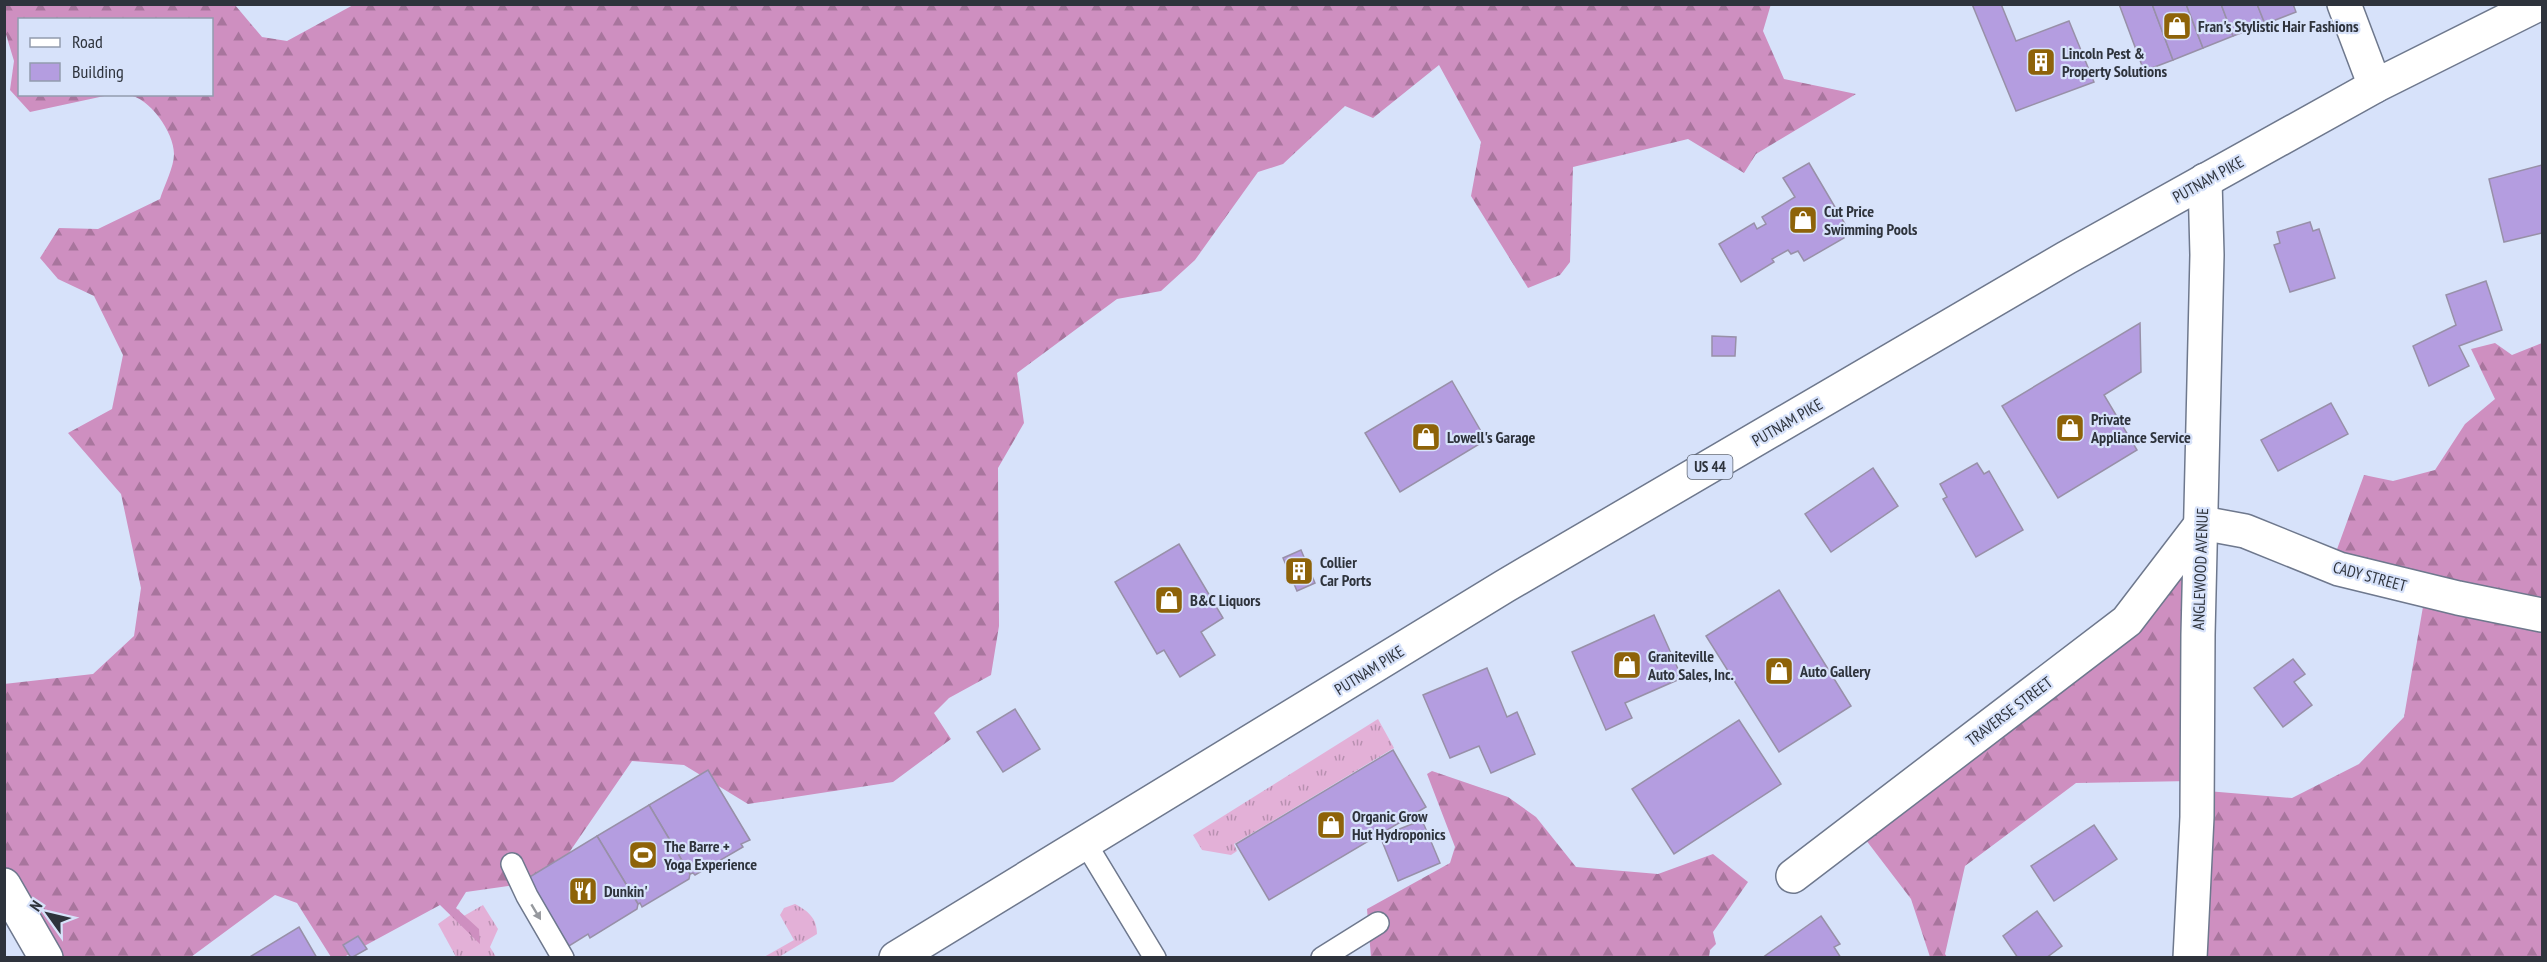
<svg xmlns="http://www.w3.org/2000/svg" width="2547" height="962" font-family="'PT Sans Narrow',sans-serif">
<defs>
<pattern id="grass-tufts" width="24" height="20" patternUnits="userSpaceOnUse" patternTransform="scale(1.5)"><rect width="24" height="20" fill="#e3b0d7"/><path d="M3 7l-1-3M5 7V3M7 7l1-3M15 17l-1-3M17 17v-4M19 17l1-3" fill="none" stroke="#b890b0"/></pattern>
<pattern id="forest-firs" width="22" height="20" patternUnits="userSpaceOnUse" patternTransform="scale(1.5)"><rect width="22" height="20" fill="#ce8fc0"/><path d="M5 1l3.5 6h-7zM16 11l3.5 6h-7z" fill="#a8759d"/></pattern>
</defs>
<rect width="100%" height="100%" fill="#d7e2fa"/>
<g fill="url(#grass-tufts)">
<polygon points="1378,719 1394,748 1234,844 1237,851 1231,855 1202,850 1193,835"/>
<path d="M795,904C808,911 817,918 817,934L779,957H764L794,940L780,915L784,908Z"/>
<polygon points="483,905 498,929 490,947 496,957 456,957 438,924 459,909 462,917"/>
</g>
<g fill="url(#forest-firs)">
<path d="M355,4H1771L1763,31L1784,79L1856,94L1756,154L1744,173L1688,139L1573,167L1570,262L1560,275L1528,288L1471,196L1481,142L1439,65L1373,118L1345,106L1283,164L1258,172L1195,260L1161,291L1117,299L1017,373L1024,423L998,468L999,626L991,675L949,698L934,713L951,739L893,782L748,804L684,765L632,761L540,895L515,885L466,892L456,908L479,929L480,944L440,905L344,957H331L297,903L275,895L191,957H43L5,892L4,684L93,674L134,636L141,588L121,494L68,433L112,409L123,355L94,296L58,279L40,258L59,228L98,229L160,199C164,186 174,167 174,154C174,132 149,97 128,95L212,94V20H20V94L109,95L30,112L10,90L14,61L5,31V5H235L262,37L287,41Z"/>
<polygon points="2495,343 2512,355 2542,343 2542,957 2188,958 2195,790 2292,798 2359,764 2404,717 2425,595 2332,563 2364,475 2393,481 2435,470 2465,424 2495,399 2471,349"/>
<polygon points="2183,541 2192,781 2076,783 1965,866 1945,954 1947,957 1930,957 1911,899 1856,827 2121,619"/>
<polygon points="1432,771 1508,797 1536,817 1576,867 1658,874 1713,854 1748,882 1713,932 1716,944 1710,950 1709,957 1371,957 1367,909 1450,863 1455,847 1427,774"/>
</g>
<g fill="#b49de0" stroke="#9890a8" stroke-width="1.5">
<polygon points="1972,4 2001,4 2016,41 2069,21 2094,82 2016,111"/>
<polygon points="2119,4 2152,4 2173,60 2144,71"/>
<polygon points="2152,4 2186,4 2203,48 2173,60"/>
<polygon points="2186,4 2221,4 2233,36 2203,48"/>
<polygon points="2221,4 2257,4 2265,24 2233,36"/>
<polygon points="2257,4 2293,4 2296,12 2265,24"/>
<polygon points="1809,163 1845,224 1839,228 1844,238 1804,261 1798,251 1791,254 1788,250 1772,259 1774,262 1741,282 1719,244 1754,223 1757,229 1766,224 1762,217 1795,197 1783,178"/>
<polygon points="2542,165 2542,233 2504,242 2489,179"/>
<polygon points="2310,222 2313,231 2319,229 2335,278 2290,292 2274,245 2280,243 2277,232"/>
<polygon points="2486,281 2502,330 2459,346 2469,366 2429,386 2413,346 2456,325 2446,295"/>
<polygon points="2140,323 2141,372 2104,395 2137,450 2058,498 2002,406"/>
<polygon points="1712,336 1736,337 1735,356 1712,356"/>
<polygon points="1452,381 1486,440 1400,492 1365,433"/>
<polygon points="2331,403 2348,434 2278,471 2261,440"/>
<polygon points="1977,463 1984,474 1989,471 2023,530 1976,557 1943,499 1947,497 1940,484"/>
<polygon points="1873,468 1898,506 1831,552 1805,514"/>
<polygon points="1179,544 1223,618 1201,632 1215,655 1180,677 1164,650 1157,654 1115,582"/>
<polygon points="1301,550 1315,583 1297,591 1283,558"/>
<polygon points="1779,590 1851,706 1779,752 1706,636"/>
<polygon points="1654,615 1682,678 1625,703 1632,718 1606,730 1572,652"/>
<polygon points="2293,659 2305,674 2294,682 2312,705 2283,727 2254,688"/>
<polygon points="1487,668 1507,717 1517,712 1535,754 1491,773 1479,746 1450,758 1423,695"/>
<polygon points="1015,709 1040,749 1003,772 977,732"/>
<polygon points="1739,720 1781,784 1674,854 1632,789"/>
<polygon points="1393,750 1426,807 1269,900 1236,844"/>
<polygon points="708,770 750,840 741,844 743,847 695,875 693,873 690,874 649,805"/>
<polygon points="649,805 690,874 689,879 642,907 640,903 638,904 597,836"/>
<polygon points="1422,820 1440,863 1398,881 1382,841 1397,830"/>
<polygon points="2094,825 2117,859 2054,901 2031,866"/>
<polygon points="597,836 638,904 637,909 590,938 588,934 569,946 528,878"/>
<polygon points="2037,911 2062,946 2046,958 2018,958 2003,936"/>
<polygon points="1821,916 1840,944 1834,947 1841,958 1762,958"/>
<polygon points="299,927 317,958 248,958"/>
<polygon points="358,936 367,949 351,958 343,945"/>
</g>
<g fill="none" stroke-linecap="round" stroke-linejoin="round">
<g stroke="#6e788d" stroke-width="24">
<g id="lane">
<polyline points="1086,844 1155,958"/>
<polyline points="512,864 527,896 563,958"/>
<polyline points="1322,958 1378,923"/>
</g>
</g>
<g stroke="#6e788d" stroke-width="36">
<g id="street">
<polyline points="2344,4 2375,86"/>
<polyline points="1793,876 2127,621 2202,523 2245,531 2339,569 2458,598 2542,615"/>
<polyline points="2190,958 2197,817 2198,635 2207,255 2205,180"/>
</g>
</g>
<g stroke="#6e788d" stroke-width="36">
<polyline id="secondary" points="4,885 46,958"/>
</g>
<g stroke="#6e788d" stroke-width="36">
<polyline id="primary" points="896,958 1505,586 2066,258 2375,86 2539,4"/>
</g>
<use href="#lane" stroke="#fff" stroke-width="21"/>
<use href="#street" stroke="#fff" stroke-width="33"/>
<use href="#secondary" stroke="#fff" stroke-width="33"/>
<use href="#primary" stroke="#fff" stroke-width="33"/>
</g>
<defs><path id="oneway-solid" d="M-6-.8H1V-3.2L6.5 0L1 3.2V.8H-6Z" transform="scale(1.5)"/></defs>
<use fill="#96999e" href="#oneway-solid" transform="translate(536 912) rotate(59)"/>
<defs>
<g id="shop-square" transform="scale(1.5)"><rect x="-9" y="-9" width="18" height="18" rx="4" fill="#8e6309" stroke="#d7e2fa"/><path d="M-5-2.5h2.3a2.7 3.5 0 0 1 5.4 0H5L5.5 6h-11ZM-1.5-2.5h3a1.5 2.3 0 0 0-3 0Z" fill="#fff"/></g>
<g id="building-square" transform="scale(1.5)"><rect x="-9" y="-9" width="18" height="18" rx="4" fill="#8e6309" stroke="#d7e2fa"/><path d="M-4-6H4V6H1V3H-1V6H-4ZM-2.5-4.3h1.7v1.8h-1.7ZM.8-4.3h1.7v1.8H.8ZM-2.5-1h1.7V.8h-1.7ZM.8-1h1.7V.8H.8Z" fill="#fff"/></g>
<g id="stadium-square" transform="scale(1.5)"><rect x="-9" y="-9" width="18" height="18" rx="4" fill="#8e6309" stroke="#d7e2fa"/><path d="M0-5a6.5 5 0 1 0 0 10a6.5 5 0 1 0 0-10ZM-3.5-1.8h7v3.6h-7Z" fill="#fff"/></g>
<g id="restaurant-square" transform="scale(1.5)"><rect x="-9" y="-9" width="18" height="18" rx="4" fill="#8e6309" stroke="#d7e2fa"/><path d="M-5-6h1v4h1v-4h1v4h1v-4h1v5L-1.5 .5V6h-2V.5L-5-1ZM5-6V6H3V1.5H1.5Q1.5-4 5-6Z" fill="#fff"/></g>
</defs>
<g fill-rule="evenodd">
<use href="#shop-square" x="2177" y="26"/>
<use href="#building-square" x="2041" y="62"/>
<use href="#shop-square" x="1803" y="220"/>
<use href="#shop-square" x="2070" y="428"/>
<use href="#shop-square" x="1426" y="437"/>
<use href="#building-square" x="1299" y="571"/>
<use href="#shop-square" x="1169" y="600"/>
<use href="#shop-square" x="1627" y="665"/>
<use href="#shop-square" x="1779" y="671"/>
<use href="#shop-square" x="1331" y="825"/>
<use href="#stadium-square" x="643" y="855"/>
<use href="#restaurant-square" x="583" y="891"/>
</g>
<g text-anchor="middle" stroke-width="4.5" stroke-linejoin="round" paint-order="stroke">
<rect fill="#d7e2fa" stroke="#616875" stroke-width="1.5" x="1687.5" y="455" width="45" height="24" rx="4.5"/>
<g font-size="15" font-weight="bold" fill="#2e333c">
<text x="1710" y="472">US 44</text>
</g>
<g font-size="16" font-weight="bold" fill="#2e333c" stroke="#d7e2fa" text-anchor="start">
<text x="2198" y="32">Fran's Stylistic Hair Fashions</text>
<text x="2062" y="59">Lincoln Pest &amp;<tspan x="2062" dy="18">Property Solutions</tspan></text>
<text x="1824" y="217">Cut Price<tspan x="1824" dy="18">Swimming Pools</tspan></text>
<text x="2091" y="425">Private<tspan x="2091" dy="18">Appliance Service</tspan></text>
<text x="1447" y="443">Lowell's Garage</text>
<text x="1320" y="568">Collier<tspan x="1320" dy="18">Car Ports</tspan></text>
<text x="1190" y="606">B&amp;C Liquors</text>
<text x="1648" y="662">Graniteville<tspan x="1648" dy="18">Auto Sales, Inc.</tspan></text>
<text x="1800" y="677">Auto Gallery</text>
<text x="1352" y="822">Organic Grow<tspan x="1352" dy="18">Hut Hydroponics</tspan></text>
<text x="664" y="852">The Barre +<tspan x="664" dy="18">Yoga Experience</tspan></text>
<text x="604" y="897">Dunkin'</text>
</g>
<g font-size="16" fill="#2e333c" stroke="#d7e2fa">
<text transform="translate(2208 179) rotate(-29)" y="6">PUTNAM PIKE</text>
<text transform="translate(1787 422) rotate(-30)" y="6">PUTNAM PIKE</text>
<text transform="translate(2200 569) rotate(-88)" y="6">ANGLEWOOD AVENUE</text>
<text transform="translate(2370 576) rotate(15)" y="6">CADY STREET</text>
<text transform="translate(1369 670) rotate(-32)" y="6">PUTNAM PIKE</text>
<text transform="translate(2009 711) rotate(-37)" y="6">TRAVERSE STREET</text>
</g>
</g>
<rect width="2547" height="962" fill="none" stroke="#2e333c" stroke-width="12"/>
<rect x="18" y="18" width="195" height="78" fill="#d7e2fa" stroke="#939cae" stroke-width="1.5"/>
<rect x="30" y="38" width="30" height="9" fill="#ffffff" stroke="#939cae" stroke-width="1.5"/>
<text x="72" y="48" font-size="18" fill="#2e333c">Road</text>
<rect x="30" y="63" width="30" height="18" fill="#b49de0" stroke="#939cae" stroke-width="1.5"/>
<text x="72" y="78" font-size="18" fill="#2e333c">Building</text>
<g transform="translate(48 914) rotate(304)" stroke="#d7e2fa" stroke-width="4.5" paint-order="stroke">
<path d="M0-4.5L10 22L0 15L-10 22Z" fill="#2e333c"/>
<text y="-9" font-size="16" font-weight="bold" text-anchor="middle" fill="#2e333c">N</text>
</g>
</svg>
